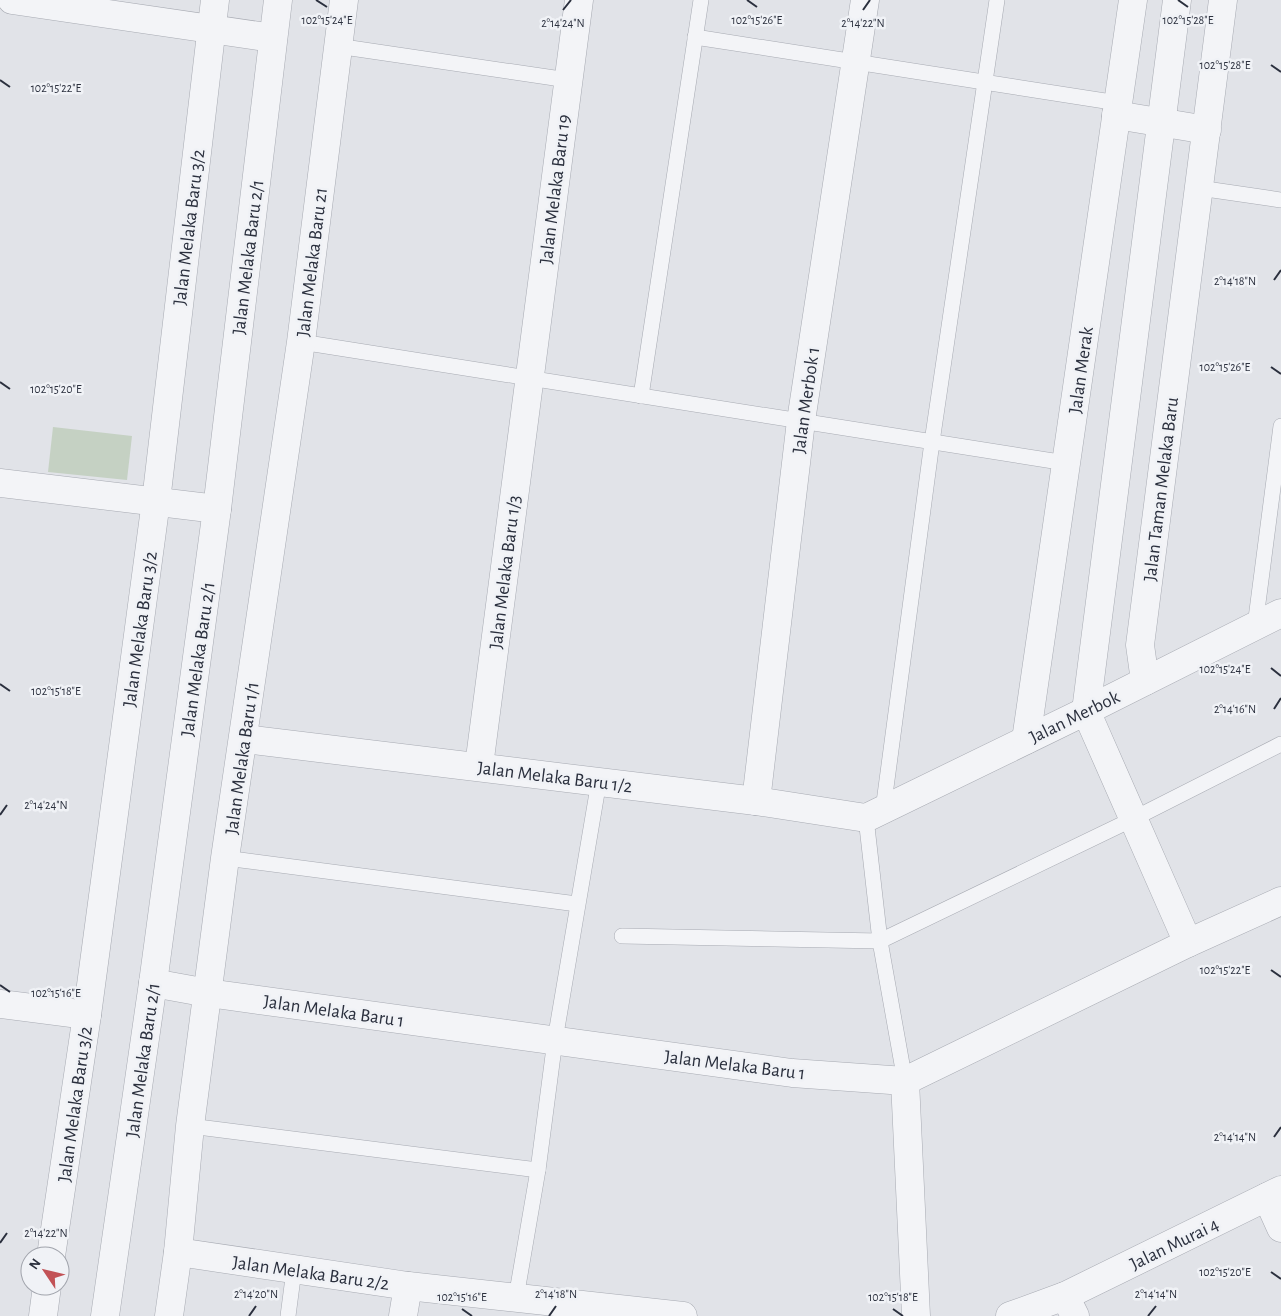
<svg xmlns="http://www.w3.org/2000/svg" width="1281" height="1316" font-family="'Alegreya Sans',sans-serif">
<rect width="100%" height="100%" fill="#e1e3e8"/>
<polygon fill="#c5d1c3" points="53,427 132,436 127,480 48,472"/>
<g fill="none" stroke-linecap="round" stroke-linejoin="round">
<g stroke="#a7aab2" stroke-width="16">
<g id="lane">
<polyline points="695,37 1118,103"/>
<polyline points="337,46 568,80"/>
<polyline points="1199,188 1281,200"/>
<polyline points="301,342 1066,463"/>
<polyline points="641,396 701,0"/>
<polyline points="1255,626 1281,426"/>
<polyline points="883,810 932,442 997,0"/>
<polyline points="866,818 880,941 905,1081"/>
<polyline points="225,858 577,904"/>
<polyline points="622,936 880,941 1133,819 1281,744"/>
<polyline points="190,1126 538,1170"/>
<polyline points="516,1298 538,1170 555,1040 599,781"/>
<polyline points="288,1316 294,1270"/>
</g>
</g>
<g stroke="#a7aab2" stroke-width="29">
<g id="street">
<polyline points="12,0 273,38"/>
<polyline points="1177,0 1086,711 1188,943"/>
<polyline points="1116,115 1207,130"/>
<polyline points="0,483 217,509"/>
<polyline points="1145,681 1140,645 1223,0"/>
<polyline points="244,739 756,801 866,818 1086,711 1281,613"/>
<polyline points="1026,740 1133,0"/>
<polyline points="479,766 579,0"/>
<polyline points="756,801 801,421 865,0"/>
<polyline points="153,983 208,993 792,1073 905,1081 1188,943 1281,901"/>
<polyline points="0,1004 87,1015"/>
<polyline points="905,1081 916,1316"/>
<polyline points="1267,1197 1281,1228"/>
<polyline points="178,1252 408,1286 683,1316"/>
<polyline points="51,1256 87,1015 156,501 215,0"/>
<polyline points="1065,1296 1075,1316"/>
<polyline points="43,1316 47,1286"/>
<polyline points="105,1316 153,983 217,509 278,0"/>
<polyline points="169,1316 178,1252 190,1126 225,858 301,342 344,0"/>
<polyline points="403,1316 408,1286"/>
<polyline points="1010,1316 1065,1296 1281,1190"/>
</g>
</g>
<use href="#lane" stroke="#f3f4f7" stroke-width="15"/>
<use href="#street" stroke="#f3f4f7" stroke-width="28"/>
</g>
<path fill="none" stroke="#2b303e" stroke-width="2" d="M316,0L327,7M747,0L757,7M1178,0L1188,7M563,10L571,0M863,10L870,0M1271,65L1281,72M0,80L10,87M1274,280L1281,270M1271,367L1281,374M0,382L10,389M1271,668L1281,676M0,684L10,691M1274,709L1281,698M0,815L7,805M1271,970L1281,977M0,985L10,992M1274,1137L1281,1127M0,1243L7,1233M1271,1272L1281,1279M462,1309L472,1316M893,1309L903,1316M249,1316L256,1306M549,1316L556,1306M1148,1316L1156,1306"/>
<g text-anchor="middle" stroke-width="5" stroke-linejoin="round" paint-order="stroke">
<g font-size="19" fill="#2b303e" stroke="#f0f2f6">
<text transform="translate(554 189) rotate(-83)" y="7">Jalan Melaka Baru 19</text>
<text transform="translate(188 227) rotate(-83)" y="7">Jalan Melaka Baru 3/2</text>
<text transform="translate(247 257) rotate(-83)" y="7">Jalan Melaka Baru 2/1</text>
<text transform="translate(311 262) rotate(-83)" y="7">Jalan Melaka Baru 21</text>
<text transform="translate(1080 370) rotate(-82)" y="7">Jalan Merak</text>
<text transform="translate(805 400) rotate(-82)" y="7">Jalan Merbok 1</text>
<text transform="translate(1160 489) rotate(-83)" y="7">Jalan Taman Melaka Baru</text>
<text transform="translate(504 572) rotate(-83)" y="7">Jalan Melaka Baru 1/3</text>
<text transform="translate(139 629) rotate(-82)" y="7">Jalan Melaka Baru 3/2</text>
<text transform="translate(197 659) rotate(-82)" y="7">Jalan Melaka Baru 2/1</text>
<text transform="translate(1074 716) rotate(-26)" y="7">Jalan Merbok</text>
<text transform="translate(241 758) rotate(-82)" y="7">Jalan Melaka Baru 1/1</text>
<text transform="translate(555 776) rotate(7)" y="7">Jalan Melaka Baru 1/2</text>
<text transform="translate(334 1010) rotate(8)" y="7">Jalan Melaka Baru 1</text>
<text transform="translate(142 1060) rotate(-82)" y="7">Jalan Melaka Baru 2/1</text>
<text transform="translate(735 1064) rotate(7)" y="7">Jalan Melaka Baru 1</text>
<text transform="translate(74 1104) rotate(-82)" y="7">Jalan Melaka Baru 3/2</text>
<text transform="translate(1174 1243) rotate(-26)" y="7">Jalan Murai 4</text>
<text transform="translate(311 1272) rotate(8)" y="7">Jalan Melaka Baru 2/2</text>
</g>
</g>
<g font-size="12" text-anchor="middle" fill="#2b303e" stroke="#f0f2f6" stroke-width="5" stroke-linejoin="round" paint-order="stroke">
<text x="757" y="24">102°15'26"E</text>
<text x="1188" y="24">102°15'28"E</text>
<text x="327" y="24">102°15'24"E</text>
<text x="563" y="27">2°14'24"N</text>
<text x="863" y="27">2°14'22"N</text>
<text x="1225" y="69">102°15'28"E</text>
<text x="56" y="92">102°15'22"E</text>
<text x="1235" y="285">2°14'18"N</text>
<text x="1225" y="371">102°15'26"E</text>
<text x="56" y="393">102°15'20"E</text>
<text x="1225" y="673">102°15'24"E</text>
<text x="56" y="695">102°15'18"E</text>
<text x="1235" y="713">2°14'16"N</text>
<text x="46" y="809">2°14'24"N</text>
<text x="1225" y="974">102°15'22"E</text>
<text x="56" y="997">102°15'16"E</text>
<text x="1235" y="1141">2°14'14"N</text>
<text x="46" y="1237">2°14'22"N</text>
<text x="1225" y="1276">102°15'20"E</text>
<text x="256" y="1298">2°14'20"N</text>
<text x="556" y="1298">2°14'18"N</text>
<text x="1156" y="1298">2°14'14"N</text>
<text x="462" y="1301">102°15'16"E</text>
<text x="893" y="1301">102°15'18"E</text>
</g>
<g transform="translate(45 1271) rotate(305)"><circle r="24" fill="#f0f2f6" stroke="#a1a4ac"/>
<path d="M0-4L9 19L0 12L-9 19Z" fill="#c25256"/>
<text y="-8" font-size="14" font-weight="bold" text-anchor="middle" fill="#2b303e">N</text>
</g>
</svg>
